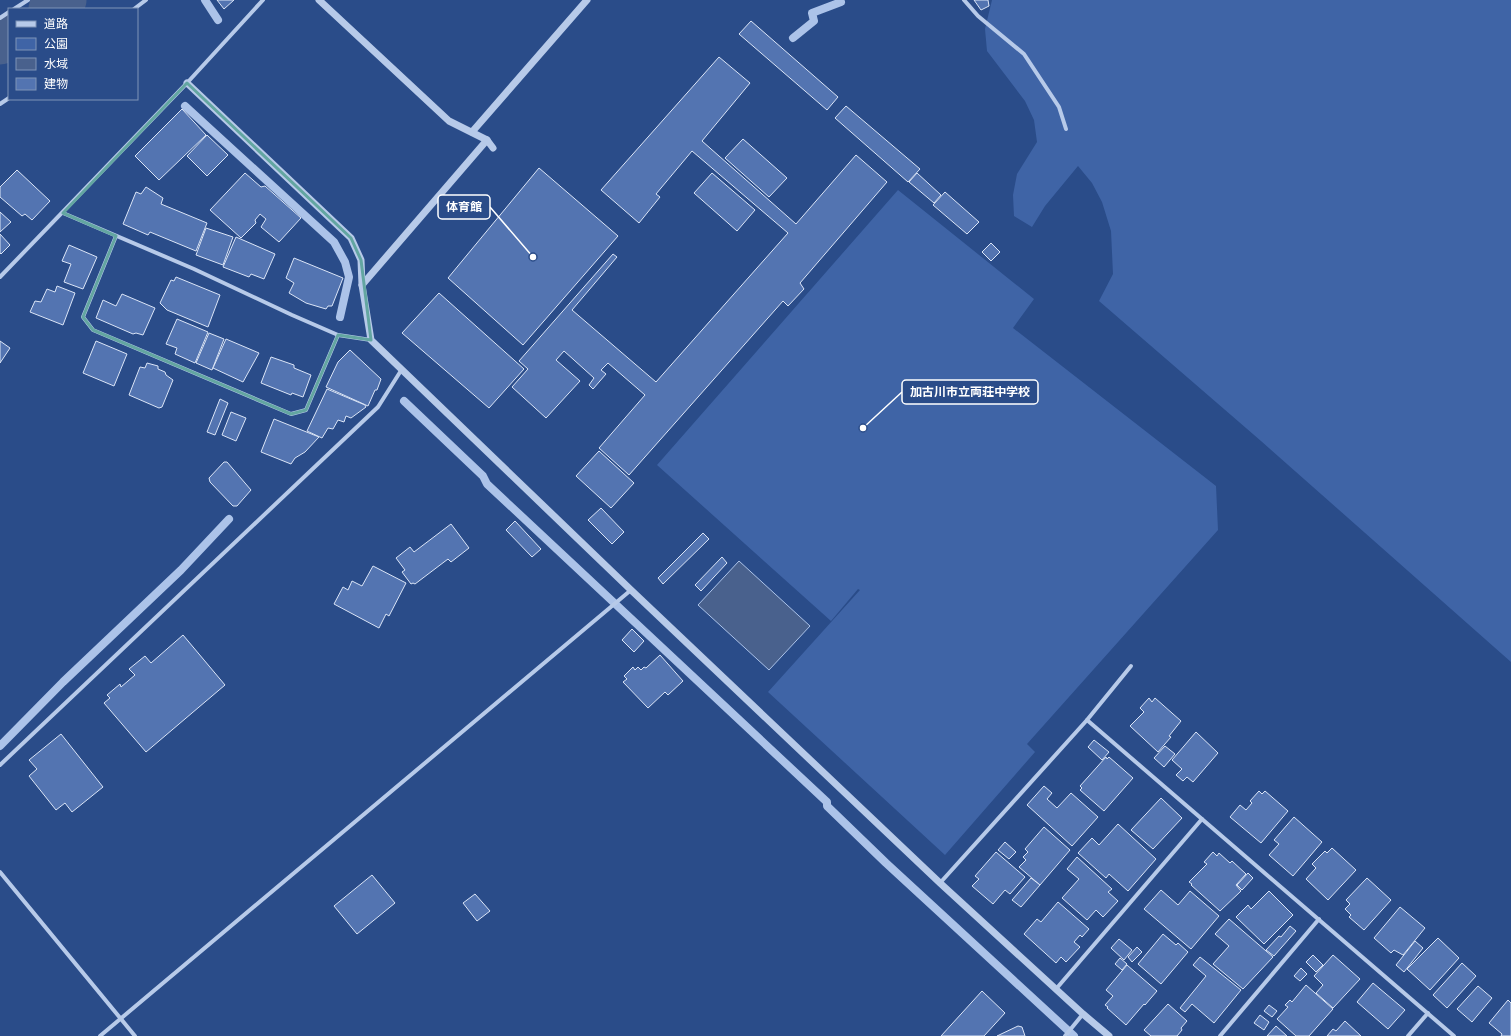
<svg xmlns="http://www.w3.org/2000/svg" width="1511" height="1036" font-family="Commissioner,'Noto Sans JP',sans-serif">
<rect width="100%" height="100%" fill="#2a4c89"/>
<g fill="#3f64a6">
<polygon points="992,0 1511,0 1511,662 1261,441 1099,301 1113,274 1111,231 1102,202 1092,183 1078,166 1045,206 1032,227 1014,216 1013,195 1017,174 1037,142 1034,120 1025,101 987,51 985,29"/>
<polygon points="898,190 1034,299 1013,328 1216,486 1218,530 1027,744 1035,752 945,855 768,692 860,590 858,589 831,621 657,465"/>
</g>
<polygon fill="#49618d" stroke="#acc3e9" points="739,561 810,626 769,670 698,605"/>
<g fill="none" stroke-linecap="round" stroke-linejoin="round">
<g stroke="#acc3e9" stroke-width="8">
<polyline points="205,0 218,20"/>
<polyline points="793,38 814,21 812,13 841,2 840,0"/>
<polyline points="185,106 334,242 345,262 349,277 340,317"/>
<polyline points="404,401 483,476 487,484 827,802 827,806 886,863 1074,1036"/>
<polyline points="0,746 63,682 181,570 229,519"/>
</g>
<g stroke="#49618d" stroke-width="45">
<polyline points="51,9 64,0"/>
<polyline points="0,42 9,36"/>
</g>
</g>
<g fill="#5374b1" stroke="#dbe5f7">
<polygon points="217,0 234,0 224,9"/>
<polygon points="974,0 988,0 989,6 981,10"/>
<polygon points="751,21 838,97 827,110 739,34"/>
<polygon points="719,57 750,83 702,141 796,224 856,155 887,182 800,283 804,289 788,306 783,301 629,475 599,448 645,395 608,363 601,370 606,374 593,389 589,385 594,378 564,351 556,360 580,381 546,418 512,387 528,369 519,361 613,254 617,257 572,310 656,382 788,233 692,151 656,194 660,197 639,223 601,190"/>
<polygon points="846,106 920,169 908,182 835,118"/>
<polygon points="182,109 206,135 159,180 135,156"/>
<polygon points="207,135 228,155 207,176 187,156"/>
<polygon points="743,139 787,178 769,197 725,158"/>
<polygon points="539,168 618,236 523,345 448,278"/>
<polygon points="17,170 50,201 32,220 25,214 22,216 0,197 0,187"/>
<polygon points="245,173 261,187 265,186 301,218 279,242 261,227 266,219 260,214 255,220 256,223 241,238 210,210"/>
<polygon points="712,173 755,210 737,231 694,193"/>
<polygon points="917,173 941,195 934,203 909,182"/>
<polygon points="146,187 163,198 161,204 207,223 196,251 150,232 148,235 123,224 136,192 141,194"/>
<polygon points="945,192 979,222 967,234 933,205"/>
<polygon points="0,212 11,222 0,232"/>
<polygon points="206,228 233,237 223,265 196,255"/>
<polygon points="0,234 10,245 1,254 0,253"/>
<polygon points="236,237 275,254 264,279 251,274 249,277 223,267"/>
<polygon points="991,243 1000,252 991,261 982,252"/>
<polygon points="69,245 97,257 83,289 64,282 71,264 62,261"/>
<polygon points="294,258 343,278 332,306 328,306 326,309 306,303 289,293 294,283 286,278"/>
<polygon points="176,277 220,295 208,327 167,310 160,303 171,280 174,281"/>
<polygon points="57,286 75,293 63,325 30,312 35,301 41,302 47,289 55,292"/>
<polygon points="439,293 524,369 489,408 402,333"/>
<polygon points="122,294 155,308 143,335 136,333 133,334 96,318 103,300 116,306"/>
<polygon points="177,319 208,332 195,363 175,354 177,348 166,344"/>
<polygon points="209,333 224,339 212,370 196,363"/>
<polygon points="226,339 259,353 243,382 213,368"/>
<polygon points="0,341 10,348 0,363"/>
<polygon points="96,341 127,354 114,386 83,373"/>
<polygon points="350,350 381,379 377,390 375,390 368,406 326,387 338,362"/>
<polygon points="271,357 294,365 294,368 311,375 303,397 292,393 291,395 261,383"/>
<polygon points="147,363 158,366 158,369 165,372 166,375 173,380 162,407 159,408 129,395 140,367 145,368"/>
<polygon points="327,389 365,405 366,407 351,418 346,416 344,422 338,420 333,429 328,428 322,438 307,431"/>
<polygon points="220,399 228,403 215,435 207,432"/>
<polygon points="231,412 246,418 236,441 222,435"/>
<polygon points="274,419 319,437 305,452 295,458 291,464 261,452"/>
<polygon points="599,451 634,483 611,508 576,476"/>
<polygon points="224,462 227,462 251,490 237,506 233,506 210,482 209,478"/>
<polygon points="601,508 624,532 612,544 588,520"/>
<polygon points="515,521 541,549 532,557 506,530"/>
<polygon points="451,524 469,548 451,562 448,559 415,584 413,583 411,584 402,572 405,570 396,558 410,547 414,552"/>
<polygon points="703,533 709,539 663,584 658,578"/>
<polygon points="722,557 727,563 701,591 695,585"/>
<polygon points="373,566 406,583 389,616 386,614 379,628 334,604 343,587 348,590 352,581 362,586"/>
<polygon points="632,629 644,641 634,652 622,640"/>
<polygon points="183,635 225,685 146,752 104,703 110,698 107,695 120,684 121,687 135,675 129,669 145,656 151,663"/>
<polygon points="660,655 683,681 668,695 665,692 648,708 623,682 627,679 624,676 633,667 635,670 638,667 641,670 644,667 646,668"/>
<polygon points="1149,698 1152,702 1155,698 1181,721 1169,736 1171,737 1158,752 1130,726 1144,712 1140,708"/>
<polygon points="1196,732 1218,753 1193,782 1187,777 1183,781 1176,775 1182,769 1172,760"/>
<polygon points="61,734 103,787 72,812 65,803 56,810 29,776 37,769 29,760"/>
<polygon points="1094,740 1109,752 1102,760 1088,747"/>
<polygon points="1165,746 1175,754 1164,767 1154,758"/>
<polygon points="1106,757 1107,759 1109,757 1133,778 1104,811 1080,790 1082,788 1080,786"/>
<polygon points="1044,786 1052,793 1047,799 1057,808 1071,793 1098,817 1072,846 1027,805"/>
<polygon points="1259,791 1262,794 1265,791 1288,811 1261,843 1230,817 1240,805 1246,810 1252,803 1250,801"/>
<polygon points="1161,798 1182,818 1153,849 1131,830"/>
<polygon points="1294,817 1322,842 1293,876 1269,855 1279,844 1274,840"/>
<polygon points="1118,824 1156,859 1128,891 1109,874 1106,878 1078,853 1092,838 1099,845"/>
<polygon points="1044,827 1070,850 1040,885 1019,867 1026,860 1023,857 1028,852 1025,849"/>
<polygon points="1005,842 1016,852 1009,859 998,850"/>
<polygon points="1332,848 1356,870 1328,900 1306,879 1316,868 1312,864 1325,851 1327,853"/>
<polygon points="996,852 1025,877 1010,894 1005,890 993,904 972,886 979,879 975,876"/>
<polygon points="1213,852 1217,856 1219,853 1230,863 1232,861 1246,874 1236,885 1241,891 1220,911 1191,885 1192,884 1189,882 1207,864 1204,862"/>
<polygon points="1077,857 1112,889 1108,892 1118,901 1103,917 1096,910 1087,920 1062,898 1079,879 1067,869"/>
<polygon points="1248,873 1253,878 1242,890 1237,885"/>
<polygon points="372,875 395,903 357,934 334,906"/>
<polygon points="1031,878 1040,885 1021,907 1012,900"/>
<polygon points="1367,878 1391,900 1364,930 1349,917 1351,915 1345,909 1350,904 1346,900"/>
<polygon points="1161,890 1178,905 1190,891 1219,916 1191,949 1144,909"/>
<polygon points="1269,891 1293,915 1264,944 1236,917 1248,905 1251,909"/>
<polygon points="475,894 490,911 477,921 463,903"/>
<polygon points="1058,902 1089,929 1082,937 1080,935 1074,942 1080,947 1066,962 1061,957 1056,963 1024,934 1037,919 1041,922"/>
<polygon points="1400,907 1425,928 1403,955 1394,950 1391,953 1374,938"/>
<polygon points="1229,919 1273,957 1243,989 1213,964 1229,946 1215,934"/>
<polygon points="1290,926 1296,931 1274,956 1266,950 1279,936 1281,937"/>
<polygon points="1163,934 1176,945 1178,943 1188,952 1161,984 1138,964"/>
<polygon points="1438,938 1459,958 1430,990 1407,969"/>
<polygon points="1119,939 1132,950 1124,960 1111,948"/>
<polygon points="1415,941 1423,948 1404,972 1396,965"/>
<polygon points="1137,947 1142,952 1132,962 1128,957"/>
<polygon points="1313,955 1323,965 1316,972 1306,962"/>
<polygon points="1333,955 1360,979 1333,1008 1316,993 1323,985 1314,976"/>
<polygon points="1200,957 1241,990 1214,1023 1192,1004 1185,1012 1180,1008 1206,976 1193,965"/>
<polygon points="1120,958 1127,964 1122,970 1115,964"/>
<polygon points="1462,963 1476,976 1447,1008 1433,995"/>
<polygon points="1127,965 1157,991 1145,1005 1144,1004 1126,1025 1107,1008 1108,1007 1105,1005 1113,996 1106,990"/>
<polygon points="1301,968 1307,974 1300,981 1294,976"/>
<polygon points="1373,983 1405,1010 1388,1029 1357,1002"/>
<polygon points="1306,985 1333,1009 1309,1036 1296,1036 1277,1019 1288,1007 1285,1005 1290,1000 1292,1002"/>
<polygon points="1478,986 1492,998 1472,1022 1457,1009"/>
<polygon points="982,991 1005,1013 984,1036 941,1036"/>
<polygon points="1508,1000 1511,1003 1511,1036 1501,1036 1502,1034 1489,1023"/>
<polygon points="1168,1004 1187,1021 1181,1028 1182,1030 1177,1036 1151,1036 1144,1030"/>
<polygon points="1269,1005 1277,1011 1272,1017 1264,1011"/>
<polygon points="1260,1015 1269,1022 1264,1030 1254,1023"/>
<polygon points="1345,1021 1361,1036 1327,1036 1333,1029 1336,1031"/>
<polygon points="1018,1026 1022,1027 1025,1036 997,1036"/>
<polygon points="1276,1026 1287,1036 1267,1036"/>
</g>
<g fill="none" stroke-linecap="round" stroke-linejoin="round">
<g stroke="#b7cae9" stroke-width="4">
<polyline points="964,0 978,16 1024,54 1059,107 1066,129"/>
<polyline points="14,9 28,0"/>
<polyline points="134,9 146,0"/>
<polyline points="0,18 9,12"/>
<polyline points="0,104 9,98"/>
<polyline points="63,213 194,269 292,315 338,335 371,340"/>
<polyline points="116,236 83,317 93,330 291,414 306,410 338,335"/>
<polyline points="0,277 187,83 263,0"/>
<polyline points="1087,720 1131,666"/>
<polyline points="0,765 378,407 402,369"/>
<polyline points="0,872 135,1036"/>
<polyline points="940,883 1087,720 1454,1036"/>
<polyline points="1056,989 1202,819"/>
<polyline points="100,1036 631,590"/>
<polyline points="1065,1036 1083,1014"/>
<polyline points="1220,1036 1319,919"/>
<polyline points="1408,1036 1428,1013"/>
</g>
<g stroke="#b7cae9" stroke-width="7">
<polyline points="319,0 449,121 487,140 493,148"/>
<polyline points="187,83 351,238 361,260 362,285 371,340 631,590 940,883 1083,1014 1109,1036"/>
<polyline points="472,132 587,0"/>
<polyline points="362,285 487,140"/>
</g>
</g>
<path fill="none" stroke="#63a6a1" stroke-width="3" stroke-linejoin="round" d="M187,83L351,238L361,260L371,340L338,335L306,410L291,414L93,330L83,317L116,236L63,213Z"/>
<path fill="none" stroke="#fff" stroke-width="1.5" d="M533 257L490 207M863 428L902 392"/>
<g fill="#fff" stroke="#2a4c89" stroke-width="1.5">
<circle cx="533" cy="257" r="4"/>
<circle cx="863" cy="428" r="4"/>
</g>
<g fill="#2a4c89" stroke="#fff" stroke-width="1.5">
<rect x="438" y="195" width="52" height="24" rx="4"/>
<rect x="902" y="380" width="136" height="24" rx="4"/>
</g>
<g font-size="12" text-anchor="middle" font-weight="bold" fill="#fff">
<text x="464" y="211">体育館</text>
<text x="970" y="396">加古川市立両荘中学校</text>
</g>
<rect x="8" y="8" width="130" height="92" fill="#2a4c89" stroke="#7f94b8"/>
<rect x="16" y="21" width="20" height="6" fill="#b7cae9" stroke="#7f94b8"/>
<text x="44" y="28" font-size="12" fill="#ffffff">道路</text>
<rect x="16" y="38" width="20" height="12" fill="#3f64a6" stroke="#7f94b8"/>
<text x="44" y="48" font-size="12" fill="#ffffff">公園</text>
<rect x="16" y="58" width="20" height="12" fill="#49618d" stroke="#7f94b8"/>
<text x="44" y="68" font-size="12" fill="#ffffff">水域</text>
<rect x="16" y="78" width="20" height="12" fill="#5374b1" stroke="#7f94b8"/>
<text x="44" y="88" font-size="12" fill="#ffffff">建物</text>
</svg>
